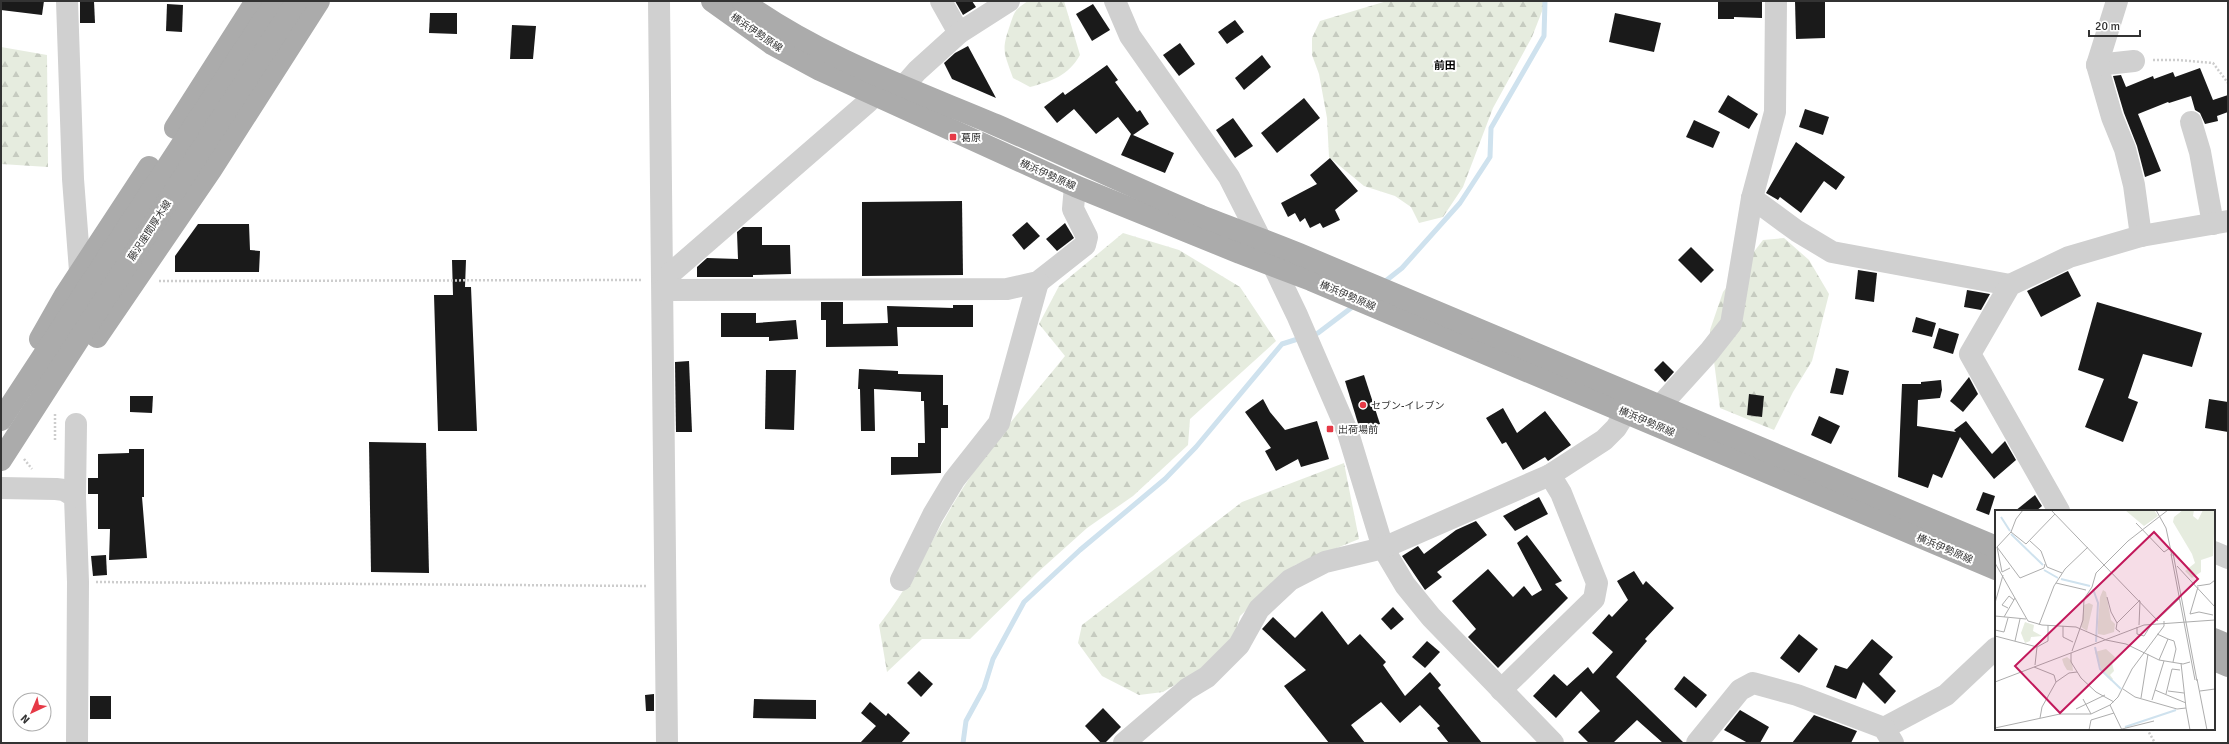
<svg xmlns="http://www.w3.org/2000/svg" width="2229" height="744" font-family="Signika,'Noto Sans JP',sans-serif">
<defs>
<pattern id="forest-firs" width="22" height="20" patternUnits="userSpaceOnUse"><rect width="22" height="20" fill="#e6ecdf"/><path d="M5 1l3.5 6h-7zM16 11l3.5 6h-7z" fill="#c6cbc0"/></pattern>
</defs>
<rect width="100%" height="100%" fill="#fff"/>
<g fill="url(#forest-firs)">
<path d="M1028,1H1064L1080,55C1068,76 1052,81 1030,87L1013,78C1004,52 1001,51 1010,25C1015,10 1015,10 1028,1Z"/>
<polygon points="1387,1 1546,1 1532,37 1493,108 1463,187 1443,217 1419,223 1411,207 1395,196 1364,186 1329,157 1327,118 1319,74 1312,55 1312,38 1320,21"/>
<polygon points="1,47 47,55 48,167 1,164"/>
<path d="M1123,233L1179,250L1240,287L1276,341L1190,419L1188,445L1133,496L1087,528L1038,572L970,639H922L887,672L879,625C910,586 929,544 955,501C986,449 1027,403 1065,356L1039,324L1059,286Z"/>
<polygon points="1784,238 1809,260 1829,294 1812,361 1793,392 1774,430 1720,408 1710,330 1723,292 1763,240"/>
<polygon points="1344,463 1359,539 1295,565 1240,616 1234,636 1201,669 1163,692 1139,695 1102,676 1078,643 1082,625 1242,502"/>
</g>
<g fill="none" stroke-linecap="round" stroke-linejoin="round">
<g stroke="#cfe2ee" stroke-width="5">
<polyline points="1383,283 1402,268 1460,203 1490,157 1491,128 1544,36 1545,1"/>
<polyline points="1311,336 1318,333 1355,305"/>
<polyline points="963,743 966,721 984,688 993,659 1024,602 1080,550 1165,479 1196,447 1282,344 1301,338"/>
</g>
</g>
<g fill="#1a1a1a">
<polygon points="1,1 44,1 42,15 1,10"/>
<polygon points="80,1 94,1 95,23 80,23"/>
<polygon points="955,1 972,1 976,7 963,15"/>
<polygon points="1718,1 1762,1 1762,18 1734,17 1734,19 1718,19"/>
<polygon points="1795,1 1825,1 1825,38 1796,39"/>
<polygon points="167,4 183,5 182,32 166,31"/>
<polygon points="1093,4 1110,30 1092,41 1076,14"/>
<polygon points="430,13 457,13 457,34 429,33"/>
<polygon points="1615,13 1661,23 1654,52 1609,42"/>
<polygon points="1235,20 1244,32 1227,44 1218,32"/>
<polygon points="512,25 536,26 533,59 510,59"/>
<polygon points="1180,43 1195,64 1179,76 1163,55"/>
<polygon points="968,46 996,98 952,79 944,63 955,53"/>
<polygon points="1262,55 1271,67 1244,90 1235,78"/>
<polygon points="1107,65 1118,80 1115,82 1137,112 1140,110 1149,124 1133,135 1174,153 1165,173 1121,155 1131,134 1118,117 1096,134 1074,109 1057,123 1044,107 1063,92 1065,95"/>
<polygon points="2200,68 2213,100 2228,95 2228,112 2217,116 2218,121 2205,124 2200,113 2195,110 2191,96 2169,103 2168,102 2138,114 2161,171 2145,177 2137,146 2124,113 2113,76 2121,75 2126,87 2153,76 2154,79 2173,72 2175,77"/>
<polygon points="1728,95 1758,114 1749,129 1718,112"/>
<polygon points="1304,98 1320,118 1277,153 1261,133"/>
<polygon points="1805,109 1829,117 1823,135 1799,127"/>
<polygon points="1233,118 1253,146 1235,158 1216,130"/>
<polygon points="1694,120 1720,132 1713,148 1686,137"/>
<polygon points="1796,142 1845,177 1836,190 1824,181 1801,213 1780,197 1778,200 1766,193"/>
<polygon points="1330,158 1358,191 1335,210 1340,220 1323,228 1320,223 1310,228 1305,218 1300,222 1295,213 1288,217 1281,203 1317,184 1310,175"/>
<polygon points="962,201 963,275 862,276 862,202"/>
<polygon points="1027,222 1040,236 1024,250 1012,235"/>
<polygon points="1065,223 1074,238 1057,251 1046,239"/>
<polygon points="198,224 249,224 250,250 260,251 259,272 175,272 175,256"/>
<polygon points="743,227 762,227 762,245 790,245 791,274 753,275 753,277 697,277 697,267 707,258 738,259 737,232"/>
<polygon points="1691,247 1714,270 1701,283 1678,260"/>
<polygon points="452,260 466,260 465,287 471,287 477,431 438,431 434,295 453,295"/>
<polygon points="1858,270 1877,273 1874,302 1855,299"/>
<polygon points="2068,271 2081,296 2041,317 2027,291"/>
<polygon points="1967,290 1990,294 1981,310 1964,307"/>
<polygon points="821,302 843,302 843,324 888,323 887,306 953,308 953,305 973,305 973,327 897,327 898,346 826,347 826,320 821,320"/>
<polygon points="2097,302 2202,333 2192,367 2143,354 2128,398 2138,402 2123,442 2085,427 2104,379 2078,370"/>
<polygon points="721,313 756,313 756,323 796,320 798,339 769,341 769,337 721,337"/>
<polygon points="1916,317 1936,323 1932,337 1912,332"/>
<polygon points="1939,328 1959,334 1953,354 1933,348"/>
<polygon points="689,361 692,432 676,432 675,362"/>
<polygon points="1663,361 1674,372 1665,382 1654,370"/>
<polygon points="1836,368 1849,371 1843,395 1830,393"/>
<polygon points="859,369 898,371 898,374 943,375 943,405 948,405 948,428 941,428 941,473 891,475 891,457 918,457 918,443 925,443 924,401 921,401 921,392 874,389 875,431 861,431 860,389 858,389"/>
<polygon points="766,370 796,370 794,430 765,429"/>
<polygon points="1364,375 1380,424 1360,430 1345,381"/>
<polygon points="1969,377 1978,394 1963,412 1950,401"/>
<polygon points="1941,380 1942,390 1940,398 1918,400 1917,426 1956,432 1954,430 1966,421 1992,454 2005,441 2016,460 1994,479 1960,437 1942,478 1933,474 1928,488 1898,477 1902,384 1921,384 1921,382"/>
<polygon points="1749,394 1764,396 1762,417 1747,415"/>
<polygon points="130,396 153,396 152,413 130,412"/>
<polygon points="1263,399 1270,412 1285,430 1317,421 1329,459 1301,467 1298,459 1276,471 1265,451 1271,448 1245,412"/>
<polygon points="2209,399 2228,402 2228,432 2205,428"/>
<polygon points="1503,408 1517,433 1545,411 1571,445 1548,461 1545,457 1523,470 1506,442 1502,444 1486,418"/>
<polygon points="1819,416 1840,426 1831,444 1811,435"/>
<polygon points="369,442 426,443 429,573 371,572"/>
<polygon points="129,449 144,449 144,497 142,497 147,558 109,560 110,529 98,529 98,494 88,494 88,478 98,478 98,454 129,453"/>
<polygon points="1983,492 1995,496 1989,515 1976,510"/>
<polygon points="2035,495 2042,506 2036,511 2015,511"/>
<polygon points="1539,497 1548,514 1515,531 1503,516"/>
<polygon points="1476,521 1487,535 1437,572 1442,577 1425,590 1402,556 1418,546 1424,554 1456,530"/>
<polygon points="1527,535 1562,581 1555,584 1568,598 1498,668 1468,637 1476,629 1452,601 1488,569 1513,597 1524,586 1532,596 1542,590 1517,543"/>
<polygon points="106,555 107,575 93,576 91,556"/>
<polygon points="1634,571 1643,585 1646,581 1674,608 1645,639 1647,641 1616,677 1684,743 1663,743 1637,720 1613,743 1589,743 1578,732 1600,711 1581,691 1556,718 1533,696 1554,674 1567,686 1588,667 1593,674 1613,652 1592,633 1609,614 1612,617 1628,600 1617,581"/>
<polygon points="1393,607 1404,619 1391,630 1381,619"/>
<polygon points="1322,611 1348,645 1360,634 1386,662 1383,665 1405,696 1430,672 1441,685 1438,688 1482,743 1449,743 1437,728 1440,726 1420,705 1400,723 1381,702 1351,725 1365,743 1329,743 1284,686 1306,670 1262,629 1273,617 1295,638"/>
<polygon points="1799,634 1818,649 1799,673 1780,658"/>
<polygon points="1872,639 1893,657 1879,674 1896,691 1885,704 1863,682 1856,699 1826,687 1835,665 1847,669"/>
<polygon points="1427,641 1440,652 1425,668 1412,657"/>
<polygon points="919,671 933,684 921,697 907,683"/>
<polygon points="1684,676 1707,695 1696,708 1674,689"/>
<polygon points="654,694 654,711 646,711 645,695"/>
<rect x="90" y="696" width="21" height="23"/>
<polygon points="754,699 816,700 816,719 753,718"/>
<polygon points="870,702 886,716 888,713 910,733 901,743 860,743 876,726 861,713"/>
<polygon points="1103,708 1121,727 1105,743 1101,743 1085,726"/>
<polygon points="1740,710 1769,727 1760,743 1748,743 1724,730"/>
<polygon points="1814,715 1857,731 1851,743 1792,743"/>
</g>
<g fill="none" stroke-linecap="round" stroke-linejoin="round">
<g stroke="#cdcdcd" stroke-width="2.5" stroke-dasharray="2 2" stroke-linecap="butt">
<polyline points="2153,60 2178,60 2213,63 2228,83"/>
<polyline points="159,281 642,280"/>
<polyline points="55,414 55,441"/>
<polyline points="24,459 32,469"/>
<polyline points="96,582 647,586"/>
<polyline points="2147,729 2155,743"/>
</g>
<g stroke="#d0d0d0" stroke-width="22">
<polyline points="67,1 73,179 80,271"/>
<polyline points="659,1 667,743"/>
<polyline points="941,1 959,33"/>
<polyline points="1115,1 1130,36 1229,177 1260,238 1297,315 1348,433 1383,548 1405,585 1431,617 1553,743"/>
<polyline points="2134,61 2097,65 2112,117 2125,149 2134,185 2141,236"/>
<polyline points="2097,65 2117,1"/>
<polyline points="902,88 917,71 959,33 1009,1"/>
<polyline points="2191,122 2200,152 2213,224"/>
<polyline points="1752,198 1797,231 1832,252 2010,285"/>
<polyline points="663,280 860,109 868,102 870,93"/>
<polyline points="663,290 1007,289 1038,282 1085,245 1087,237 1073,209 1075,186"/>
<polyline points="1660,406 1709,352 1731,324 1752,198 1775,112 1776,1"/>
<polyline points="1,488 56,489 64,490 75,497 78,582 77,743"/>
<polyline points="75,497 76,424"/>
<polyline points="2059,511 1970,354 2010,285 2069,257 2141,236 2228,221"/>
<polyline points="2214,552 2228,558"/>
<polyline points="901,580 933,515 954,480 999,423 1038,282"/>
<polyline points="1501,690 1594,599 1597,583 1561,493 1550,475"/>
<polyline points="1884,728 1946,695 1996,648"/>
<polyline points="1124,743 1187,689 1207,677 1239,645 1259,609 1290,580 1325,562 1383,548 1550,475 1604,440 1616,428 1626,412"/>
<polyline points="1697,743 1740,690 1753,683 1797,695 1884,728 1893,743"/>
</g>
<g stroke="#ababab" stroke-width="22">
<polyline points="712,1 772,44 820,70 1075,186 1240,253 1311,280 1996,569"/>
<path d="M742,1C820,57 908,88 996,125C1065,155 1132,187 1201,216C1234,229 1267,241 1299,254L1996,547"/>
<polyline points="175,128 256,1"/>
<polyline points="97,337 211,170 319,1"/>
<polyline points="40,339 65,295 149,167"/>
<polyline points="1,420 276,1"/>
<polyline points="1,460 297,1"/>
<polyline points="2214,639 2228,645"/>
<polyline points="2214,660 2228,666"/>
</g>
</g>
<g fill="#e63946" stroke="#fff" stroke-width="1.5">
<rect x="949" y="133" width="8" height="8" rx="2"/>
<circle cx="1363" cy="405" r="4"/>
<rect x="1326" y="425" width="8" height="8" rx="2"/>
</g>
<g text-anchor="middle" stroke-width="4" stroke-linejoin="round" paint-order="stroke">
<g font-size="10" fill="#333" stroke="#fff">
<text transform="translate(757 32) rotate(34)" y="4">横浜伊勢原線</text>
<text transform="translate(1048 174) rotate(24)" y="4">横浜伊勢原線</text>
<text transform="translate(149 230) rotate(-57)" y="4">藤沢座間厚木線</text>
<text transform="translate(1348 295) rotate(23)" y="4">横浜伊勢原線</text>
<text transform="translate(1647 421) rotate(23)" y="4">横浜伊勢原線</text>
<text transform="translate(1945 548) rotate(23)" y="4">横浜伊勢原線</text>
</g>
<g font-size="10" fill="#333" stroke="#fff" text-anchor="start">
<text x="961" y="141">葛原</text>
<text x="1371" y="409">セブン-イレブン</text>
<text x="1338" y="433">出荷場前</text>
</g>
<g font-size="11" font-weight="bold" fill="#000" stroke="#fff">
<text x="1445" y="69">前田</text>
</g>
</g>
<g transform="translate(1995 510)">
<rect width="220" height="220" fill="#fff"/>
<path d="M130,0H159L163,6L149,16ZM188,0H199L198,6L203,10L208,0H220L218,46L206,50V62L197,68L190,61L200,53L197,44L178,12L179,7ZM108,80L111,82L116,110L120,114L119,122L109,125L103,124V112L105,87ZM94,93L98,95L92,121L86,117L89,95ZM30,112L39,115L38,121L47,126L36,127L35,131L30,133L26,123ZM111,139L120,147L117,153L119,161L115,165L118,169L116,171L108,163L100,142ZM72,147L77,151L78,161L72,160L69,155L67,149Z" fill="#e6ecdf"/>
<path fill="none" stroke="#cfe2ee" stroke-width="2" d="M6,7L15,21M16,24L48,55M49,60L63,68M66,69L95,76M98,79L103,93L101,132M100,137L105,159L126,179M130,217L181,200"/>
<path fill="none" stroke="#adadad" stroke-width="1" d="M56,0L163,111M161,0L171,18L177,46M141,13L169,42L175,38M16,22L31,34L60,4M35,31L46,41L52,57L67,63M2,37L25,68L49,58L50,54M178,43L202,171M176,44L200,170M0,53L33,111L47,115L81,117L111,130L131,134L164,150L188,154L195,152M182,56L220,97M15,58L7,62L2,37L16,22L21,9L28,0M61,73L91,80M202,76L215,74L220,70M203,77L195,104L204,102L218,105M188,84L200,73M112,87L116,102L122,113M0,93L8,65M13,98L7,95L14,86L19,90M0,106L31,109M9,107L20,88M163,109L184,89M44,115L59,76L70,59L93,37M144,115L145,91M68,116V127L78,132M142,117V124L149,126L156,115M0,120L9,122L13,108M125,122L121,119L122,113L145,90M162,124L173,129M0,126L42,137L53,131V115M20,131L25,109M77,141L88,110L89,89L97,77L101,63L133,31L173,0M76,143V152L86,168L101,182L119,192M164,150L173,129L179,131L181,139L178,152M186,153L191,198M40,155L42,137M39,157L59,165L61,172M202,169L212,220M0,172L149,115L220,110M128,179L140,187L182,199L191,198L195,220M160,180L191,193M173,181L189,183M205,181L220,179M171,184L177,159L185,160M146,188L153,144M88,189L96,204M157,190L169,151M220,191V213M115,195L127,220M81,199L110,185M45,208L47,197L61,172L74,163L82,162M0,218L65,204H96L115,195L123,187L137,159L169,116V111M127,219L159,211M94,220L96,210L119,203"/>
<path fill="#c2185b" fill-opacity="0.15" stroke="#c2185b" stroke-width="2" d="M159,22L203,69L65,203L20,156Z"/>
<rect width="220" height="220" fill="none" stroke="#333" stroke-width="2"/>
</g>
<rect width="2229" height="744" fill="none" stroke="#333333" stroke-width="4"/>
<g transform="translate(32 712) rotate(224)"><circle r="19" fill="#ffffff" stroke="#adadad"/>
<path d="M0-3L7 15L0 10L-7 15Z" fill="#e63946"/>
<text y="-6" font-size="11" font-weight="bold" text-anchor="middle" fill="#333333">N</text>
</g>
<path d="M2089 30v6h51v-6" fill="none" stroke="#333333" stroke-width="2"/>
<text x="2095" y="30" font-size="12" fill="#333333" stroke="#ffffff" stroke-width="3" paint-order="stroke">20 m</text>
</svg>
